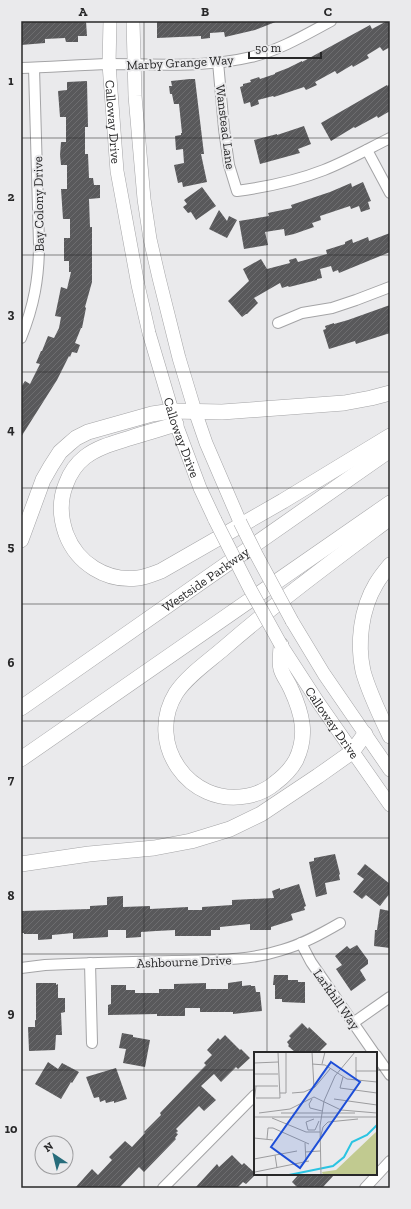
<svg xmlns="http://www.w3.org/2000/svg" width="411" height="1209" font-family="'Zilla Slab',serif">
<defs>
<pattern id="building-hatch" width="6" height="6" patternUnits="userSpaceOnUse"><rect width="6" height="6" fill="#59595b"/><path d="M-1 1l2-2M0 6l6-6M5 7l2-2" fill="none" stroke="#6d6d6f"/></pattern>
</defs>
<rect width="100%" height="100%" fill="#eaeaec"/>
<g fill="url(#building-hatch)">
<polygon points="21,21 86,21 87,36 78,36 78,42 66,42 65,38 45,39 45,43 21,45"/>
<polygon points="157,21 278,21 255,30 225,37 224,32 210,33 210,38 201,39 201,36 157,38"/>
<polygon points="387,21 390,21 390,47 383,51 380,47 367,55 369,58 353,67 352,65 337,74 335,71 315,82 317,85 306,90 304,87 274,97 273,96 258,100 259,104 251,107 250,102 244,104 240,87 243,86 243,84 251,82 250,80 259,77 260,79 275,74 275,73 288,68 302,61 302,62 370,25 372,29"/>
<polygon points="190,79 195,79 204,154 201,154 207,182 183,187 182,182 178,183 174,165 184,163 183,149 176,150 175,136 181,135 181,133 182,133 179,104 174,104 172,94 170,94 169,86 172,86 171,81"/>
<polygon points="87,81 88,127 85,127 85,154 88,154 89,178 93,178 94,185 100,185 100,198 89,199 90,227 92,227 92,282 85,307 86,308 82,328 81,328 75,343 80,345 77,353 72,352 70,357 69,356 57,380 21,437 21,387 25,381 30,384 40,364 36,363 41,351 42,351 48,336 54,338 59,328 61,317 55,316 59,297 61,287 67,289 71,272 69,272 69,261 64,261 64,238 70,238 70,219 63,219 61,189 67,189 67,165 61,165 60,155 61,142 66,142 66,117 60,117 58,91 67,90 67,82"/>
<polygon points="390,84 390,111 378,118 377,116 355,128 354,127 331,141 321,123 387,85 387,86"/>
<polygon points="304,126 311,144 298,149 300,153 260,164 254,140 277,134 277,135"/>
<polygon points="363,182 371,201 368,202 370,209 361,212 359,206 351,209 350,206 320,216 321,220 312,223 314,227 294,234 285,236 284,229 265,232 268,245 244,249 239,221 269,216 268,213 292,208 291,205 330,192 351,183 352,187"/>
<polygon points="202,187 216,206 196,220 191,212 188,213 183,207 187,204 184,200"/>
<polygon points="219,210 227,221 229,216 237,220 227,238 209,229"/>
<polygon points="390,233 390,252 339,273 338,270 333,272 331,266 320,269 322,278 317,279 317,280 289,287 288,286 282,288 280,283 254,298 258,303 247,314 246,314 242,317 228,301 249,281 243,269 261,259 267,269 290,263 289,260 296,258 298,262 327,254 326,250 345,244 345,242 352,239 353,243 368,237 369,241"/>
<polygon points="390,305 390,333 356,344 355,341 329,349 323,330 326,329 325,326 334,323 334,324 348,320"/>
<polygon points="335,854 340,874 339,875 340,880 325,883 327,894 316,897 309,862 314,861 314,858"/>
<polygon points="365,864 390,884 390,893 380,906 366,895 362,899 353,892 364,879 357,874"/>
<polygon points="299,884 306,906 304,907 305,910 291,914 293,920 271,927 271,930 250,930 250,924 220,927 220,930 211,930 211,936 175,936 175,930 156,931 141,932 141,937 126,938 126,930 108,930 108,937 73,939 73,933 52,935 52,939 38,940 38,934 24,934 24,933 21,933 21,911 90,909 90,906 107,905 107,897 123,896 123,907 150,906 150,909 188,907 188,910 202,910 202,907 232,905 232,900 274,898 272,891 280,888 280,890"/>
<polygon points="380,909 390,911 390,948 374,946 375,930 377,930"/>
<polygon points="357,945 368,960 368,964 360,970 366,980 351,991 336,969 342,965 335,956 347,946 350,949"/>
<polygon points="274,975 288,975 288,980 298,980 298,982 305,982 305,1003 282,1002 282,999 275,999 275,985 273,985"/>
<polygon points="242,981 242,986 251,985 251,986 255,986 256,992 260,992 262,1011 233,1014 233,1012 200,1012 200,1008 185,1008 185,1016 157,1016 157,1014 108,1015 108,1005 111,1004 111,985 126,985 126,990 135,990 135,993 159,993 159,989 174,989 174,984 206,983 206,989 228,989 228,983"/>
<polygon points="36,983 56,983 56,985 58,984 58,998 65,998 65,1012 61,1013 62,1035 56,1035 55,1050 29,1051 28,1027 35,1027 35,1020 36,1020"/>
<polygon points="302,1023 308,1029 309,1027 327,1044 318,1053 296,1053 288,1046 289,1045 287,1042 291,1038 289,1036"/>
<polygon points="122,1033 133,1035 133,1037 150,1040 145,1067 123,1063 126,1049 119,1048"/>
<polygon points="225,1035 240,1050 241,1049 250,1058 238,1069 236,1067 221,1082 214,1074 201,1086 216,1100 204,1111 199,1106 176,1129 178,1131 176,1133 178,1134 175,1138 176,1139 144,1172 139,1167 119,1188 75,1188 92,1169 98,1175 112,1160 109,1157 125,1141 132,1147 145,1133 144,1132 161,1115 160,1113 206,1065 204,1063 212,1055 207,1050 218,1038 220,1040"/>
<polygon points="48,1062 58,1069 62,1063 79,1072 72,1083 71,1082 61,1099 35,1084"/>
<polygon points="116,1068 127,1099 114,1103 114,1101 106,1103 105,1100 100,1102 99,1097 94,1098 86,1077"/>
<polygon points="232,1155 242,1165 244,1163 256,1174 246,1184 243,1182 237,1188 195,1188 217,1164 219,1167"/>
<polygon points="299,1174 335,1174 322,1188 298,1188 292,1182"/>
</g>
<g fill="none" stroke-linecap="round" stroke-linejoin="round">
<g stroke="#a4a4a6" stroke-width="12">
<g id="minor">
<path d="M218,62L224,129L229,165L237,191C266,187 296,181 324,170C347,161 368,149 390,138"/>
<path d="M21,68C50,67 80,65 109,64C156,64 205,68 251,57C280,50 305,35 331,21"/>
<polyline points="367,150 390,193"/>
<polyline points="278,323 302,313 332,308 356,300 390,287"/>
<path d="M21,338C34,306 39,278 39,244L34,68"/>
<polyline points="301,943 311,962 374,1053"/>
<polyline points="90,963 92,1043"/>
<path d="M21,968L45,965C89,963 133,962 176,961C212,960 248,961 282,950C303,944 321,934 340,923"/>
<polyline points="353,1023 390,997"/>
<polyline points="376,1055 390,1075"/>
<polyline points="163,1188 255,1095"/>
<polyline points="365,1188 390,1161"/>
</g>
</g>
<g stroke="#a4a4a6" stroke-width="14">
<g id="major">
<path id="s1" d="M110,21L109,64L117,171L138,285L149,333L176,424L200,488L215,520"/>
<polyline points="133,21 135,96 144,199 150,239 159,278 179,358 195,411 206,443 240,522"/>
<polyline points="292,621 324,674 390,770"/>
<path id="s2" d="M281,645L318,702L390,805"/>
</g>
</g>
<g stroke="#a4a4a6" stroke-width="16">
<g id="highway">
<path d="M176,424C161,429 145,433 130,438C114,443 98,447 85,457C76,464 70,473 66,484C59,501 60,517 66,534C77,563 106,582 138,578C146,577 153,574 161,571L283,501L390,436"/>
<polyline points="21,540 43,480 51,466 60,452 69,444 76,438 88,432 152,414 172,411 222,412 344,403 371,398 390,393"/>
<path d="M390,565C385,571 380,577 376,584C361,609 357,643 363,671C369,693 380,715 390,736"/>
<path d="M281,645C281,652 279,662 281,669C283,676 288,682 291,689C302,713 308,735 296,760C291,769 283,777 275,783C267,790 257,794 247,796C189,807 145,743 176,693C187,676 209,661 224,648C277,602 334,560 390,518"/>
<path id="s3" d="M21,708L390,450"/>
<polyline points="21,759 390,503"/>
<polyline points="21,864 89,854 154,848 191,841 230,829 261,814 318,776 352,752 365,734"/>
</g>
</g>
<use href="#minor" stroke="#fff" stroke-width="10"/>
<use href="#major" stroke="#fff" stroke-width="13"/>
<use href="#highway" stroke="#fff" stroke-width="15"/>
<g stroke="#a4a4a6" stroke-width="14" stroke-linecap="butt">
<g id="major-bridge">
<polyline points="215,520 250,589 281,645"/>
<polyline points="240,522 256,554 292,621"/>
</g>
</g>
<use href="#major-bridge" stroke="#fff" stroke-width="13"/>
</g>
<path fill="none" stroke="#282829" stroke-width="1" stroke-opacity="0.55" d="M144,21V1188M267,21V1053M21,138H390M21,255H390M21,372H390M21,488H390M21,604H390M21,721H390M21,838H390M21,954H390M21,1070H255M376,1070H390M267,1174V1188"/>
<g text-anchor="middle" stroke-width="4" stroke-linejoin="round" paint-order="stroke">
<g font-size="13" fill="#282829" stroke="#eaeaec">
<text transform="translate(180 62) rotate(-3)" y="5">Marby Grange Way</text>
<text dy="5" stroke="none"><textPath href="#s1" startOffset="101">Calloway Drive</textPath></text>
<text transform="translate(226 127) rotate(83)" y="5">Wanstead Lane</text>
<text transform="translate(38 204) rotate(-91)" y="5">Bay Colony Drive</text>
<text dy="5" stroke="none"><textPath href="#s1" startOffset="425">Calloway Drive</textPath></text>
<text dy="5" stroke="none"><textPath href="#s3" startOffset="225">Westside Parkway</textPath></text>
<text dy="5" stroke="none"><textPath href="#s2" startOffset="93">Calloway Drive</textPath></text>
<text transform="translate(184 961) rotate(-2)" y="5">Ashbourne Drive</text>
<text transform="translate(337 999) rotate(55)" y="5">Larkhill Way</text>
</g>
</g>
<g transform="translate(254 1052)">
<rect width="123" height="123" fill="#eaeaec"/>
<path d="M123,79V123H69L68,120L82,118Z" fill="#c1ca90"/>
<path fill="none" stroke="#2bc4e2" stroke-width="2" d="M35,123L79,114L90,105L98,90L113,83L123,73"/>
<path fill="none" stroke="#9c9c9e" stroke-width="1" d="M58,0L60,36M0,11L24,10M58,12L71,13L93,27L123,30M68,12L71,0M102,19H123M0,22H24M89,25L86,36L123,41M102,28V5M0,34H24M26,41H32V0M38,41L50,40L61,35L76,17M2,46H26L24,0M58,47L55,52L56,56L68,59M80,47L123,53M0,51L2,34M5,61L36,57L60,45L87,58L123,61M27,61H101M0,65H123M18,66L52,80H66M60,67L52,70L54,78H61L65,69M0,86L19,88M13,87L14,76H19L55,92M66,87L69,75L74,70L104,67M51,91L52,110M51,100L66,99M21,103L23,116M0,107L43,99M1,120L55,109M67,123L66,74L70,49L81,24L101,0"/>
<path fill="#1d4ed8" fill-opacity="0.15" stroke="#1d4ed8" stroke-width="2" d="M77,10L106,30L46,116L17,95Z"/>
<rect width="123" height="123" fill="none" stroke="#282829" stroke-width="2"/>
</g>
<rect width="411" height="1209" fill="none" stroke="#eaeaec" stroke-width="44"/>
<g transform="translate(54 1155) rotate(325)"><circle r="19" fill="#eaeaec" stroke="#9c9c9e"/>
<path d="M0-3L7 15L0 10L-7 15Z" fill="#276c7b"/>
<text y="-6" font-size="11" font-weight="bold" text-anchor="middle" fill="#282829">N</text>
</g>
<path d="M249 52v6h72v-6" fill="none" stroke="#282829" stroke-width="2"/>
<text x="255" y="52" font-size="12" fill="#282829" stroke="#eaeaec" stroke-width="3" paint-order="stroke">50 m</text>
<rect x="22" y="22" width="367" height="1165" fill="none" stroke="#282829" stroke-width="1.5"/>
<g font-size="13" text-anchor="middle" font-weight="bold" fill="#282829">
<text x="83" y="16">A</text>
<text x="205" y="16">B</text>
<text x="328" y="16">C</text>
<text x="11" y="85">1</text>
<text x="11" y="201">2</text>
<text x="11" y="318">3</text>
<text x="11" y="434">4</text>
<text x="11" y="551">5</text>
<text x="11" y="667">6</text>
<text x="11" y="784">7</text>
<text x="11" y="900">8</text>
<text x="11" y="1017">9</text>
<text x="11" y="1133">10</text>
</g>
</svg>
